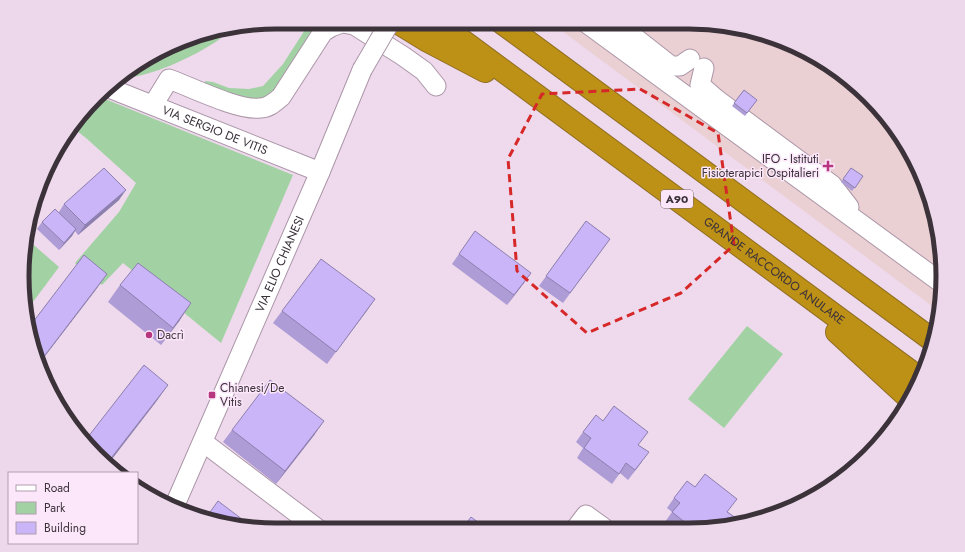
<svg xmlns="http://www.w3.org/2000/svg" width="965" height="552" font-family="Jost,sans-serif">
<rect width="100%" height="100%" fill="#efd9ec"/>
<polygon fill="#eacfd3" points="550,22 705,23 755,31 816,56 891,122 934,210 940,312"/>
<g fill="#a2d2a4">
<polygon points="310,22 324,22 275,95 259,103 238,99 205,84 205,81 213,82 229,88 249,89 263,86 283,64"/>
<path d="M227,30C224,34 221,39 217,41C193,57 147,79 119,78L122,74L195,35Z"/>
<polygon points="100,97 293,175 221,343 123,263 102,285 75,263 119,212 136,183 86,138 72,127"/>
<polygon points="28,240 59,267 27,310 23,292"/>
<polygon points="747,326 783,354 724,428 688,399"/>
</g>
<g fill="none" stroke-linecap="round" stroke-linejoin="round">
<g stroke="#ab96a8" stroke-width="21">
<g id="minor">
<polyline points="585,22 939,281"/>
<polyline points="615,22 671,66 680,66 690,59"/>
<polyline points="704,68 700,85 716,99 832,185 849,207"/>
<path id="s1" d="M109,88L320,172"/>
<path d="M153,105L169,79C191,87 239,111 260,108C269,108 275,102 281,97L323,32L331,27L342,23L354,25L403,56L424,71L436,86"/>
<polyline points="203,442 318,529"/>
<path id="s2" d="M174,507L320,172L362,70"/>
<polyline points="576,528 586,515 604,528"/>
</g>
</g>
<g stroke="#906f23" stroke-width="24">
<g id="highway">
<polyline points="397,22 428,41 485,71"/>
<path id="s3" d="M437,22L918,377"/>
<polyline points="501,22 931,339"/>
<polyline points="837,332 910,399"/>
</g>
</g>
<use href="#minor" stroke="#fff" stroke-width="19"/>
<use href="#highway" stroke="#bd9016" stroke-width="22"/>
<g stroke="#ab96a8" stroke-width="21" stroke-linecap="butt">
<polyline id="minor-bridge" points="362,70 390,22"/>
</g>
<use href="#minor-bridge" stroke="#fff" stroke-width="19"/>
</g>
<g fill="#ad9cd5">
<polygon points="744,90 757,100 745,116 732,106"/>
<polygon points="851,168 863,176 852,191 841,182"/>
<polygon points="119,200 78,235 75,231 72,236 59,250 37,229 42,222 59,212 64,204"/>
<polygon points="586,221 610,239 563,303 539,286"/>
<polygon points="459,254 531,273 507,305 452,264"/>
<polygon points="120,285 180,320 161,345 108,302"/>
<polygon points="375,299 327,364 273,323 282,311"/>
<polygon points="603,421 639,445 642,462 628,480 620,473 612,484 577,458 583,448 576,442 583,432"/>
<polygon points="232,430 315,434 276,484 223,442"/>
<polygon points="674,498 728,512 736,518 730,526 722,528 673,528 665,522 672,512 667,508"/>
</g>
<g fill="#8d7fae">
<polygon points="126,190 119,200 78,235 85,225"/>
<polygon points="76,229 72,236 59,250 64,243"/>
<polygon points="531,273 524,283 507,305 514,295"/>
<polygon points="107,274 95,291 39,364 39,363"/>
<polygon points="375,299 366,312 327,364 336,352"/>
<polygon points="191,303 180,320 161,345 173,328"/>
<polygon points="168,385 156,402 109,463 108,462"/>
<polygon points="324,421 315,434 276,484 285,471"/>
</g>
<g fill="#c9b5f8" stroke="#8d7fae">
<polygon points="744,90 757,100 747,113 734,103"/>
<polygon points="104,168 126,190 85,225 64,204"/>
<polygon points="851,168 863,176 855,188 843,179"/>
<polygon points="55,209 76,229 64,243 42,222"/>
<polygon points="586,221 610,239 570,293 546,276"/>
<polygon points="475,231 531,273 514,295 459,254"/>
<polygon points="84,255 107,274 39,363 30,326"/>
<polygon points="321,259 375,299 336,352 282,311"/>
<polygon points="138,263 191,303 173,328 120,285"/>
<polygon points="144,365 168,385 108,462 84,442"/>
<polygon points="270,380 324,421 285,471 232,430"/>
<polygon points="614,406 648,432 638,445 649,452 635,470 626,463 619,474 584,448 591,438 583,432 596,415 603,421"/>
<polygon points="705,474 737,499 727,512 736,518 729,526 722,528 692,528 672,512 680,503 674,498 687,481 695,487"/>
<polygon points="218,501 255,529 205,519"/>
<polygon points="471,517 487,529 462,529"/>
</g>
<path fill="none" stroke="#d62828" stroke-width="3" stroke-dasharray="8 5" stroke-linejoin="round" d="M640,89L718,133L734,245L681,293L587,333L517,271L508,159L542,94Z"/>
<g fill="#b7367f" stroke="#fce6fa" stroke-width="1.5">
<path d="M826 160h4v4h4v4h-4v4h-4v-4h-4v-4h4z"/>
<circle cx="149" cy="335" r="4"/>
<rect x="208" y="391" width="8" height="8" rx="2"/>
</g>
<g text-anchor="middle" stroke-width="3" stroke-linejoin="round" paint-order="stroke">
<rect fill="#fce6fa" stroke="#756874" stroke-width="1" x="661" y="190" width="32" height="18" rx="3"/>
<g font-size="11" font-weight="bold" fill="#3b323a">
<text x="677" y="203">A90</text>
</g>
<g font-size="12" fill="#3b323a" stroke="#fce6fa">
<text dy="4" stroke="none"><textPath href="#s1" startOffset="114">VIA SERGIO DE VITIS</textPath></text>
<text dy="4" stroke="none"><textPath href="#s2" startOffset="265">VIA ELIO CHIANESI</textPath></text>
<text dy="4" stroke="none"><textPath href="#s3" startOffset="419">GRANDE RACCORDO ANULARE</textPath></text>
</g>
<g font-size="12" fill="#3b323a" stroke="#fce6fa" text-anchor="start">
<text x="819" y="163" text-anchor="end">IFO - Istituti<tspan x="819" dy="14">Fisioterapici Ospitalieri</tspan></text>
<text x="157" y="339">Dacrì</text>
<text x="220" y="392">Chianesi/De<tspan x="220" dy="14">Vitis</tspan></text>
</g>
</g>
<path d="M0 0H965V552H0ZM276 29H689A247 247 0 0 1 936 276V276A247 247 0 0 1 689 523H276A247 247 0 0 1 29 276V276A247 247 0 0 1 276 29Z" fill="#edd8eb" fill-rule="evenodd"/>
<path fill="none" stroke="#3b323a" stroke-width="5" d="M276 29H689A247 247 0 0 1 936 276V276A247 247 0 0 1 689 523H276A247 247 0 0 1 29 276V276A247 247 0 0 1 276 29Z"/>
<rect x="8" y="472" width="130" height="72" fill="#fce6fa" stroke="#af9ead"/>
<rect x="16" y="485" width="20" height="6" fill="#ffffff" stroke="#af9ead"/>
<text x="44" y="492" font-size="12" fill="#3b323a">Road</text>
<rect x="16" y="502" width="20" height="12" fill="#a2d2a4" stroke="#af9ead"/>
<text x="44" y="512" font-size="12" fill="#3b323a">Park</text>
<rect x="16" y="522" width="20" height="12" fill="#c9b5f8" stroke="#af9ead"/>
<text x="44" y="532" font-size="12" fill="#3b323a">Building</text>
</svg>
